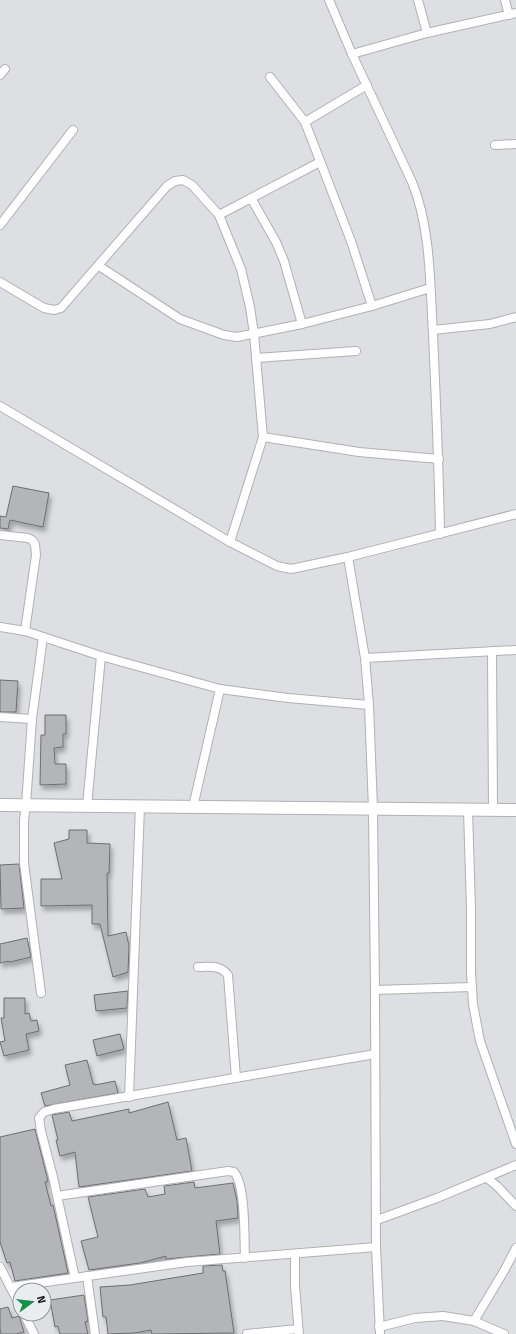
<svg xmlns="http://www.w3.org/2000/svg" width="516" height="1334" font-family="'Fira Sans',sans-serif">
<defs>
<filter id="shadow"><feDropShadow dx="2.5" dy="4.5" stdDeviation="2" flood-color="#0004"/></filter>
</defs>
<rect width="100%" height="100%" fill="#dddfe3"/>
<g fill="#b3b5b9" stroke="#6c6e71" filter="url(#shadow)">
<polygon points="13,486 49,493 43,527 10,520 8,529 0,528 0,516 6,517"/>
<polygon points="0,680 18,681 16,712 0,712"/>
<polygon points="45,715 66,715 66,734 63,734 63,747 54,748 55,764 66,764 66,784 40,785 41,735 45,735"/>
<polygon points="69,830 87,830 87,843 110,844 109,873 107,873 108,936 126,932 129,946 128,972 113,977 100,924 92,924 92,905 41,906 41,879 62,879 54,843 69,839"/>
<polygon points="19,864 24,908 1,909 0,865"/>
<polygon points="27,938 31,957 10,962 9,961 0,963 0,944"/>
<polygon points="128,991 127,1008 96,1011 94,995"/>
<polygon points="4,998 25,998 25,1014 29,1013 31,1021 37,1020 39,1031 26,1034 29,1050 4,1056 0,1042 5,1041 1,1018 4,1018"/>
<polygon points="120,1034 124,1049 97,1056 93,1040"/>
<polygon points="87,1060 93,1084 95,1084 95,1085 115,1081 118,1093 45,1106 41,1093 70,1085 65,1065"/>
<polygon points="168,1102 177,1140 186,1138 192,1171 79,1187 75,1152 60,1156 56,1140 58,1140 52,1115 69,1112 72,1121 129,1109 129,1113"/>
<polygon points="35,1129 48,1181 45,1182 51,1206 53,1205 68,1273 15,1281 10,1262 7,1263 0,1242 0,1137"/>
<polygon points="194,1182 195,1188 233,1183 237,1201 238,1218 216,1221 220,1254 166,1259 166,1256 140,1263 89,1270 81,1241 98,1237 88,1197 145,1189 148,1197 165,1194 164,1186"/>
<polygon points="222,1265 223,1271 225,1271 234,1333 152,1334 151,1330 134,1333 108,1334 106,1317 103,1317 100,1287 130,1285 203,1273 203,1266"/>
<polygon points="84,1295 88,1321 85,1322 88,1334 60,1334 58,1326 55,1327 50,1300"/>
<polygon points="8,1307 12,1318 19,1316 24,1332 16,1334 1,1334 0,1329 0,1309"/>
</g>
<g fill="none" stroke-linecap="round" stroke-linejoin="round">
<g stroke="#afb1b4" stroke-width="10">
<g id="minor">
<path d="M329,0L352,54L412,182C431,228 430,285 433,334C436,401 439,468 440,534"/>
<polyline points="418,0 427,33"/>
<polyline points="505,0 509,15"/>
<polyline points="352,54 427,33 516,13"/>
<polyline points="0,75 5,69"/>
<polyline points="270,77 305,122 351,241 372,306"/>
<polyline points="305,122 367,85"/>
<polyline points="495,145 516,144"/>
<polyline points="251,198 276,242 284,261 302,324"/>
<polyline points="219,215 320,162"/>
<polyline points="0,225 73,130"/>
<polyline points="99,266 180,319 224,335 237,337 302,324 372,306 430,288"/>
<polyline points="0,282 44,308 54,310 61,308 167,186 175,181 183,180 192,185 219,215 241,269 250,307 254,334 263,437 230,542"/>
<polyline points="433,330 490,324 516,317"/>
<polyline points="256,358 356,351"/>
<polyline points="0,406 230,542 277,566 291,569 348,557 516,514"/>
<polyline points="263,437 359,452 439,459"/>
<polyline points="0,535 28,538 32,540 35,544 36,555 25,631"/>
<polyline points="348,557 365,658 369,705 373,809 375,990 376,1247 380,1334"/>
<polyline points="0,627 25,631 101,656 220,689 288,698 369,705"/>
<polyline points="492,651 493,810"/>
<polyline points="365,658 516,650"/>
<polyline points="0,717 32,719"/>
<polyline points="87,806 101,656"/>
<polyline points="193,807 220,689"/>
<polyline points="468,810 471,909 471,973 473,1004 480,1041 516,1144"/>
<path d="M198,967C211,967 220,965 228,975L236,1078"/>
<polyline points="375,990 472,987"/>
<polyline points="41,993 24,863 24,820 26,805 32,719 43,637"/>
<polyline points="129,1097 140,806"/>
<polyline points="487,1178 497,1186 516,1206"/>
<path d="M57,1196L228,1171L234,1172C246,1186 244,1238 245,1258"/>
<polyline points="377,1220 437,1198 516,1165"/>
<polyline points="295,1254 295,1286 299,1334"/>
<polyline points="0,1267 20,1306"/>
<polyline points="87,1276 95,1334"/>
<polyline points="75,1278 53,1177 41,1131 39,1118 44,1112 54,1109 375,1054"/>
<polyline points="11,1287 187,1262 376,1247"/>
<polyline points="24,1314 34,1334"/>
<polyline points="474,1321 504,1271 516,1248"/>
<polyline points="379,1327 415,1318 443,1316 474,1321 504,1334"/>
<polyline points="247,1334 298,1329"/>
</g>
</g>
<g stroke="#afb1b4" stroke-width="14">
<polyline id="secondary" points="0,805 516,810"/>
</g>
<use href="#minor" stroke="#fff" stroke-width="8"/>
<use href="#secondary" stroke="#fff" stroke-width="12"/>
</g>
<g transform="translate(32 1302) rotate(75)"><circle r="19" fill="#eaecf0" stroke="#959699"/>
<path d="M0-3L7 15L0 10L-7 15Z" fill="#15914d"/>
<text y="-6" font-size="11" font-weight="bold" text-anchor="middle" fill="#151617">N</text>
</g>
</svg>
